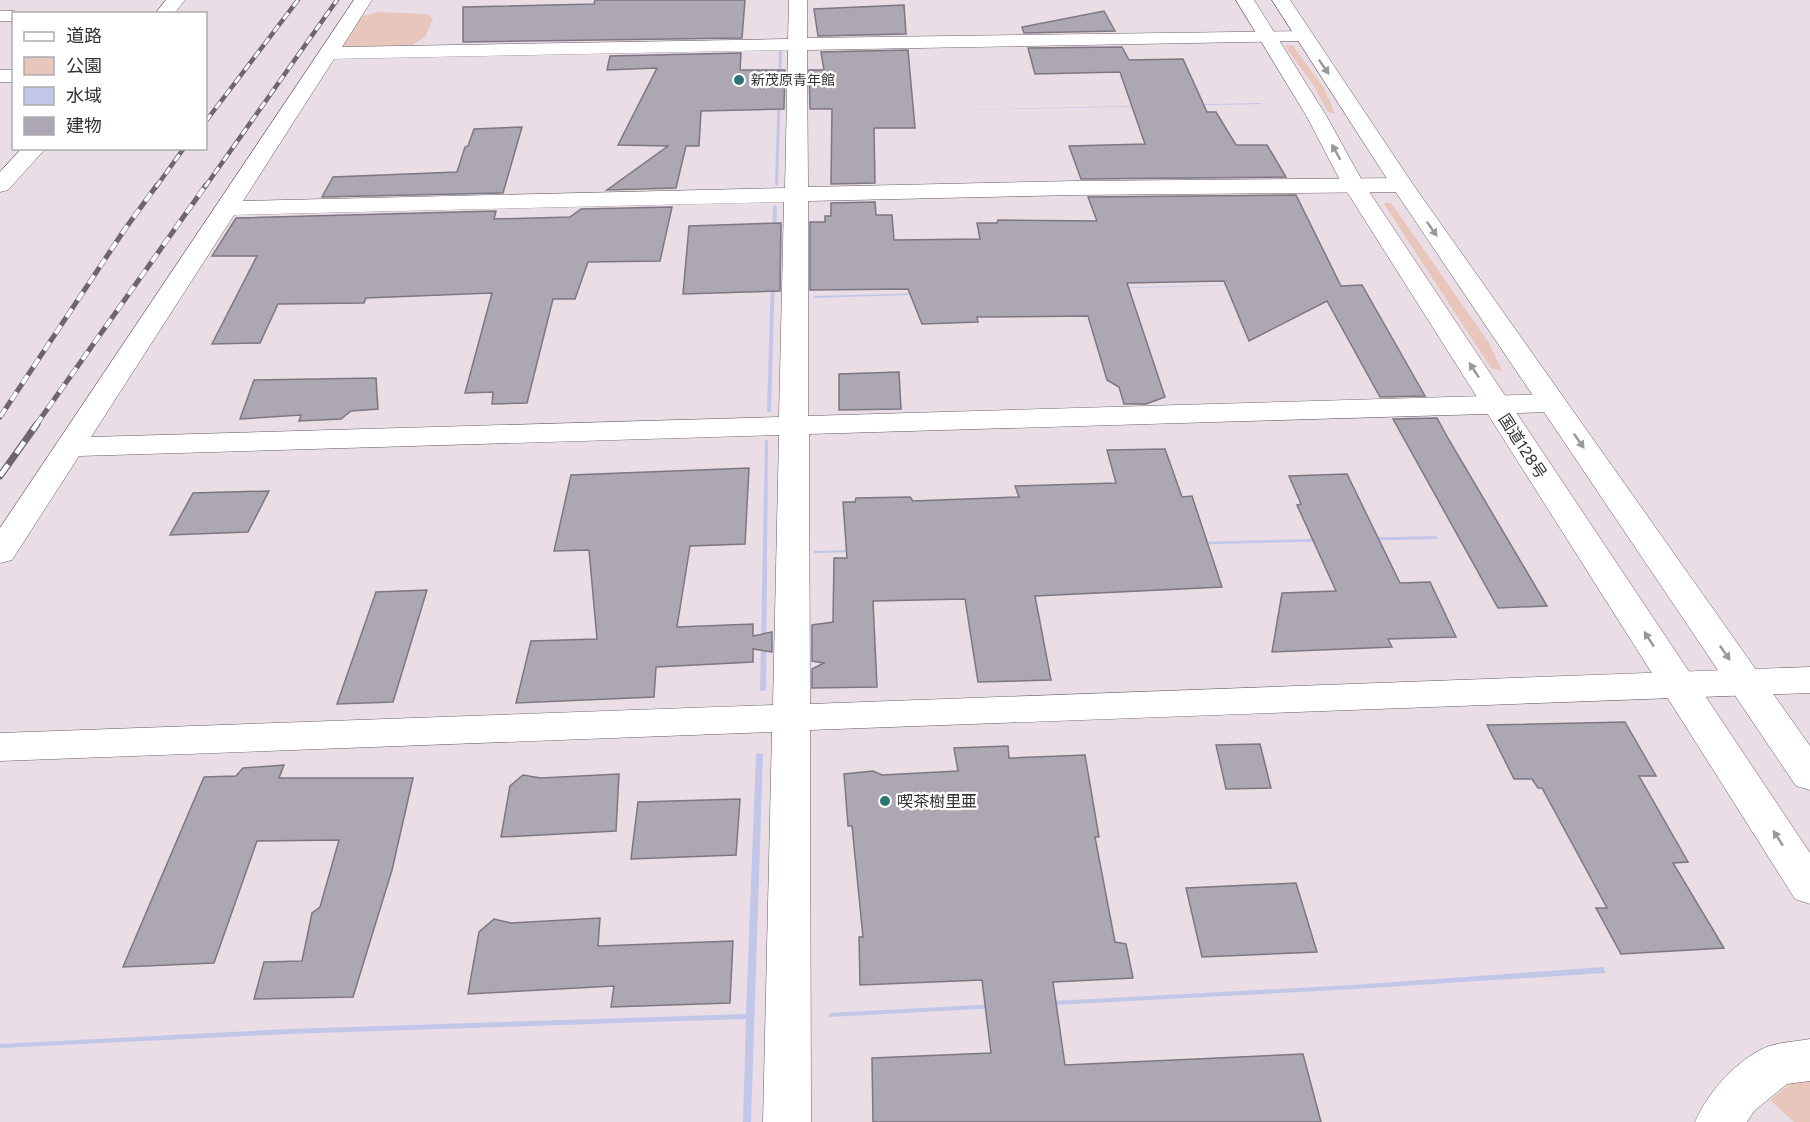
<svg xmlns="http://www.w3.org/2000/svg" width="1810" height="1122" font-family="Figtree,'Noto Sans JP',sans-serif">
<rect width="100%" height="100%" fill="#eadde5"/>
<g fill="#e9c6bc">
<polygon points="379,12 427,14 433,19 425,37 412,45 342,47 362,16"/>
<polygon points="1288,45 1293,46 1324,88 1335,114 1328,112 1314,86 1285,46"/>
<polygon points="1387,202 1392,204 1489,343 1502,371 1491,368 1384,204"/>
<polygon points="1802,1079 1810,1079 1810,1122 1794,1122 1770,1100 1790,1084"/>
</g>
<g fill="#c2c7e9">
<polygon points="779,51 782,51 778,186 775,184"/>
<polygon points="1261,103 1262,104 810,113"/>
<polygon points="773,205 777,206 771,412 767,412"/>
<polygon points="1359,281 814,298 814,296"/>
<polygon points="765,440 768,440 766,690 760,691"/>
<polygon points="1436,536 1438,539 814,553 814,551"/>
<polygon points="756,753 763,754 751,1122 743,1122 746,1019 289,1034 0,1048 0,1044 288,1029 746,1014"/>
<polygon points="1603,967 1606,973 1355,989 829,1017 829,1013 1353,985"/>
</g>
<g fill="#ada7b3" stroke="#7c7782" stroke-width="1.5">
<polygon points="595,0 745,0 742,38 463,42 463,7 594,4"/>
<polygon points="904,5 906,34 818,36 814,9"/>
<polygon points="1104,11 1115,31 1024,33 1022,27"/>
<polygon points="1122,47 1129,60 1183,59 1207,112 1216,112 1236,145 1267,145 1286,177 1081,179 1069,146 1145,144 1120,72 1035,74 1028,48"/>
<polygon points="908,50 915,128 874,128 875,183 831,184 832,109 810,109 809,70 824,70 821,52"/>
<polygon points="741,53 740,70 785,70 784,109 701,111 699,146 686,146 676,188 607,190 668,146 618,145 657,68 607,70 610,56"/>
<polygon points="522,127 503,193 322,197 333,177 457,172 465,147 468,146 474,129"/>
<polygon points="1296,195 1341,286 1362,285 1425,396 1380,397 1327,301 1249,341 1224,281 1127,283 1165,397 1146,404 1124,404 1119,387 1107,380 1088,316 977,317 978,322 922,324 908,289 810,290 810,222 825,222 825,216 831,216 831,203 875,202 876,215 892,215 894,240 980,239 977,223 997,223 998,220 1097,221 1088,197"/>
<polygon points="672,207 660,261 588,262 575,299 553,299 527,403 492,404 493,392 465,393 492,293 366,298 364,303 278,304 260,343 212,344 257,256 212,256 236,218 496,211 494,219 570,217 581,209"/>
<polygon points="781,223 780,291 683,294 689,226"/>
<polygon points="899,372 901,409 839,410 839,374"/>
<polygon points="376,378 378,409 351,411 341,419 299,421 301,415 240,419 254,380"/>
<polygon points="1437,418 1449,440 1547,606 1498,608 1393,419"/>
<polygon points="1165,449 1182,497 1192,496 1222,587 1035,596 1051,680 978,682 965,599 873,601 877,687 812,688 812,669 824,663 812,661 812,625 833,622 834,558 847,558 843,502 855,502 856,498 910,497 913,501 1019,497 1015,486 1116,483 1107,450"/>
<polygon points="749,468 745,544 690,546 677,627 753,624 753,636 772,632 772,652 753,649 753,662 656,667 654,697 516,703 531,641 597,639 589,550 554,551 571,475"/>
<polygon points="1347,474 1400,583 1430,582 1456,637 1388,639 1392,647 1272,652 1282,593 1336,591 1297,505 1301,504 1289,476"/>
<polygon points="269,491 248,532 170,535 193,493"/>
<polygon points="427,590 393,702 337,704 376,592"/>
<polygon points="1625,722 1656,776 1639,776 1688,862 1673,863 1724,948 1621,954 1596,908 1607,908 1542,788 1538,788 1532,779 1514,779 1487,725"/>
<polygon points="1260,744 1271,788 1226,789 1216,745"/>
<polygon points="1008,746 1009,758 1085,755 1099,837 1095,837 1115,942 1126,944 1133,978 1053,982 1065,1065 1303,1054 1321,1122 873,1122 872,1058 991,1053 982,980 860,985 859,937 863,937 852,826 848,826 844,774 873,771 882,775 958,771 954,748"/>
<polygon points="284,765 279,778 413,778 392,870 353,997 254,999 264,962 302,961 312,913 320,907 339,840 257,841 214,963 123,967 204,777 236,776 243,768"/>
<polygon points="619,774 616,831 501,837 510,786 523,775 541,778"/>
<polygon points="740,799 736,855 631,859 638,802"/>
<polygon points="1296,883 1317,952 1202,957 1186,888"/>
<polygon points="600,918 598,946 733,941 730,1003 611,1007 614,986 468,994 479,932 494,919 511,923"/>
</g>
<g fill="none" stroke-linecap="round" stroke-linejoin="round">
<g stroke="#665b63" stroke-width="1">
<g id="minor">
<polygon points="166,0 185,0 174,14 155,14"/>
<path d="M354,0H372L342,47L788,39L789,0H807V38L1309,31L1311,35L1309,39L1302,41L807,50L808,187L1075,181L1402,178L1410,180L1413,185L1410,190L1402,192L1075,195L808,201V416L1553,394L1563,397L1567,403L1563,409L1553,412L809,434L810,704L1810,667V693L810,730L811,1122H763L772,732L0,761V733L773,705L779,435L79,456L12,560L0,563V528ZM788,50L785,188L243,201L334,59ZM784,202L779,417L91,437L234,215Z"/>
<polygon points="0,11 14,11 21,14 14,14 14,21 0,21"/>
<rect x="0" y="70" width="14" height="12"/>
<polygon points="22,148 46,148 8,190 0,192 0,172"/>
<path d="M1810,1039V1081L1787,1084L1754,1111L1747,1122H1695C1708,1093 1731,1066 1760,1050C1775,1042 1794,1042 1810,1039Z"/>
</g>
</g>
<g stroke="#665b63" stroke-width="1">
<g id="highway">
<polygon points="1236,0 1254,0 1327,117 1364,184 1810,853 1810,904 1795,899 1342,184 1307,117"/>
<polygon points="1272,0 1290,0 1412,183 1810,746 1810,790 1796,786 1391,185"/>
</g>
</g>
<use href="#minor" fill="#fff" fill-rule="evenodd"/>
<use href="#highway" fill="#fff" fill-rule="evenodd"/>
<g stroke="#6e666b" stroke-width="4.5">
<g id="rail-far2">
<polyline points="206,121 298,0"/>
<polyline points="156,187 184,148"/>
<polyline points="205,187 337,0"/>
</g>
</g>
<g stroke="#6e666b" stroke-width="5">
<g id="rail-far1">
<polyline points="0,417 125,229 157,185"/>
<polyline points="36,425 206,185"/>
</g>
</g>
<g stroke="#6e666b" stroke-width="7">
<polyline id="rail" points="0,476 37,424"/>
</g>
<use href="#rail-far2" stroke="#fff" stroke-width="3" stroke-dasharray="8" stroke-linecap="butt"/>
<use href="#rail-far1" stroke="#fff" stroke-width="4" stroke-dasharray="10" stroke-linecap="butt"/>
<use href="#rail" stroke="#fff" stroke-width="4.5" stroke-dasharray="14" stroke-linecap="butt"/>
</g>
<defs><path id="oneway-solid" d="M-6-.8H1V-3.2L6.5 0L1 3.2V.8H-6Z" transform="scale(1.5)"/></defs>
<g fill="#9a989a">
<use href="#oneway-solid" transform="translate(1324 67) rotate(55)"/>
<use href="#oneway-solid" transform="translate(1336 152) rotate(-119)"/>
<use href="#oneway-solid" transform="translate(1432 229) rotate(55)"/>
<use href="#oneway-solid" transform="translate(1474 370) rotate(-123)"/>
<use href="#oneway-solid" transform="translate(1579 441) rotate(55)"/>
<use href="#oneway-solid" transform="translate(1649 639) rotate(-123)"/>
<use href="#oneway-solid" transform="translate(1725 653) rotate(55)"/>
<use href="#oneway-solid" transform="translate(1778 838) rotate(-123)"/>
</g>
<g fill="#2c7571" stroke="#fff" stroke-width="2">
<circle cx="739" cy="80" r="6"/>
<circle cx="885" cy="801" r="6"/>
</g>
<g text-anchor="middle" stroke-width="4.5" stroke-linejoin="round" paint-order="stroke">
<g font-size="14" fill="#353034" stroke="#fff" text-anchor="start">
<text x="751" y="85">新茂原青年館</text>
</g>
<g font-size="16" fill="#353034" stroke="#fff">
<text transform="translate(1523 446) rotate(57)" y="6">国道128号</text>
</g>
<g font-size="16" fill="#353034" stroke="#fff" text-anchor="start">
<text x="897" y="807">喫茶樹里亜</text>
</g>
</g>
<rect x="12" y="12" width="195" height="138" fill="#ffffff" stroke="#aeacae" stroke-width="1.5"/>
<rect x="24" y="32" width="30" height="9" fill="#ffffff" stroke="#aeacae" stroke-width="1.5"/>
<text x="66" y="42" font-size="18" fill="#353034">道路</text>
<rect x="24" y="57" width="30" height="18" fill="#e9c6bc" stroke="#aeacae" stroke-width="1.5"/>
<text x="66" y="72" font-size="18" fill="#353034">公園</text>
<rect x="24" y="87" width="30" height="18" fill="#c2c7e9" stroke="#aeacae" stroke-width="1.5"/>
<text x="66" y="102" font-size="18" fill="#353034">水域</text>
<rect x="24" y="117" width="30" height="18" fill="#ada7b3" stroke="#aeacae" stroke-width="1.5"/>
<text x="66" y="132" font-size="18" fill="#353034">建物</text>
</svg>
